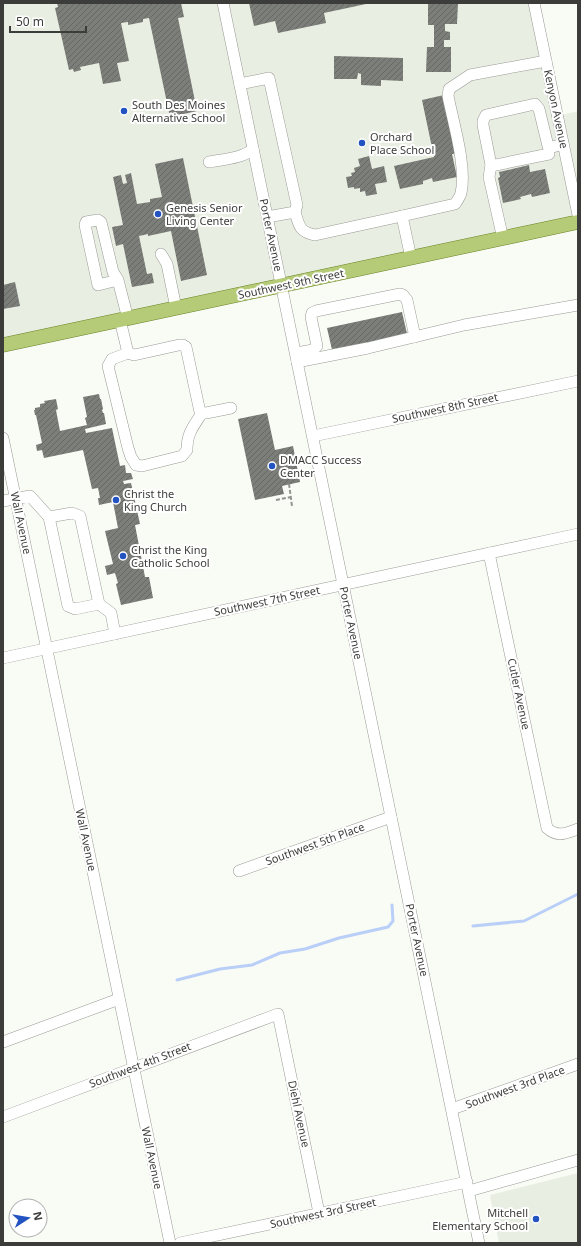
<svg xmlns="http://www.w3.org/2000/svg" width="581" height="1246" font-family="'Noto Sans',sans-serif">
<defs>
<pattern id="building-hatch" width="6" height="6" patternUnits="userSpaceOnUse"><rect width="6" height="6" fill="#7c7e79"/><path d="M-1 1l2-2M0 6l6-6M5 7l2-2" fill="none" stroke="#676864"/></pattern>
</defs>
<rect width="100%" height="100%" fill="#f9fbf5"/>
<g fill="#e9eee2">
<polygon points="3,3 534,3 558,116 578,111 578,222 3,345"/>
<polygon points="578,1173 578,1243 499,1243 490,1195"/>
</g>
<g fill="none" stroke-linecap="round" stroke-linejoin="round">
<g stroke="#b9cff8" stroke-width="3">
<polyline points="473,926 524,921 578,894"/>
<polyline points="177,980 220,969 252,965 280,953 305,949 339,938 388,927 393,921 392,905"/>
</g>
</g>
<g fill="url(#building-hatch)">
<polygon points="57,3 181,3 184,17 178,18 197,111 170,117 149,18 143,19 143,22 128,25 128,22 121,23 129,61 117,63 121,81 103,84 99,63 80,67 81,70 74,72 73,69 69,70 55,8 58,7"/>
<polygon points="249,3 366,3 366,4 324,13 326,23 278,33 275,21 254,26"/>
<polygon points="428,3 458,3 457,24 445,24 445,31 450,32 450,40 444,40 444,47 451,47 451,72 426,72 427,47 434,47 434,25 428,25"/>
<polygon points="334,56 403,58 403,81 381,80 381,86 361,85 361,74 358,73 357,79 334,79"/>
<polygon points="444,95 458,153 452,154 457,177 433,182 432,178 423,181 423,184 400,189 394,166 434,157 422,100"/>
<polygon points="369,156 372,169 384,166 387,182 375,184 377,194 366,196 365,191 360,192 360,188 354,189 354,187 348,188 346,177 352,176 351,173 355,172 354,168 360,166 358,159"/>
<polygon points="183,158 207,275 181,281 171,231 148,236 148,234 139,236 147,274 152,273 154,283 132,287 123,244 116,246 112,227 123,225 113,177 121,175 123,184 127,183 125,175 131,173 137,204 150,202 150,199 162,197 155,164"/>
<polygon points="529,165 530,172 545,169 550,193 532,197 531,194 520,197 521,199 503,203 498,178 500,177 499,172"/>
<polygon points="15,282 20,306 3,309 3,285"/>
<polygon points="402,312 408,338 333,354 327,328"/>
<polygon points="99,394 100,399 101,399 103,409 102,410 103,413 104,413 106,424 85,429 86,433 112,428 120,466 125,465 126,473 131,473 133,479 123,481 124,484 131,483 140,524 135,525 145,577 149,577 153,598 121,605 116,584 118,583 115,573 107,575 105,566 113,564 105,531 118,528 113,502 99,505 98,498 100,498 98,488 92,489 83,450 44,458 42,450 37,451 36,445 42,443 36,415 35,415 34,410 35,410 35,408 40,407 40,404 45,403 44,401 56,399 58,409 56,410 60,431 87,425 85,418 87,417 83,397"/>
<polygon points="267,413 275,450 293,446 300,482 282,486 284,494 255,500 238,419"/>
</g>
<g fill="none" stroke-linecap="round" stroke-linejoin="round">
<g stroke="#999b96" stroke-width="12">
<g id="minor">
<polyline points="223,3 479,1243"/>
<polyline points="534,3 578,215"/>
<polyline points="240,84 269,78 297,205 295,212 267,217"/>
<path d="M209,162C224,159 241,159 253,149"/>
<polyline points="491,166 549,154"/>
<path d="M295,212C299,225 299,232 315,235L402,216L411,258"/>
<path d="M402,216L455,204C457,201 460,197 461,193C467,167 453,122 448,96L449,89L470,75L546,61"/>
<polyline points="503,239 489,177 491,165 483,125 483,121 486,115 535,104 539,109 548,146 549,148 563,144"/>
<polyline points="161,254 167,264 176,308"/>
<polyline points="118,280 98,285 85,225 86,222 98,220 101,222 113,272 118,280 128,319"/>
<polyline points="120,320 128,353 134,355 179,345 183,345 186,347 200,412 202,413 206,413 231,408"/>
<path d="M128,353L112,359L108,366L128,448L131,457L136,465L142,466L182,456L187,450C187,433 193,427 202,413"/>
<polyline points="296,353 313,350 317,346 311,317 312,313 316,311 400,294 403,295 407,300 415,337"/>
<polyline points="297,362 368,348 464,325 578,305"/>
<polyline points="313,436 578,381"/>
<polyline points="3,438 170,1243"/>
<polyline points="3,501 30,496 49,517 72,513 80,516 99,604 111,613 115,634"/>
<polyline points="49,517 68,606 75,609 99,604"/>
<path d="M489,553L547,828C558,838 566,833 578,829"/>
<polyline points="3,658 578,534"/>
<polyline points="239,871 391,817"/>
<polyline points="3,1042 119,999"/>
<polyline points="452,1109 578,1064"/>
<polyline points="3,1117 278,1014 319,1213"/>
<polyline points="469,1191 578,1160"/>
<polyline points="180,1243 467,1182"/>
</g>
</g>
<g stroke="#6b8327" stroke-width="15">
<polyline id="major" points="3,345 578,222"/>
</g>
<g stroke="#929490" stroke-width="2" stroke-dasharray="4 2" stroke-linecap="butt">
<polyline points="289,484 292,506"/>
<polyline points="276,500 291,497"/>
</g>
<use href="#minor" stroke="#fff" stroke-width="11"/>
<use href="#major" stroke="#b5cb77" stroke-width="14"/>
</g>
<g fill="#2353c1" stroke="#fff" stroke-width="1.5">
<circle cx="124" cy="111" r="4"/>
<circle cx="362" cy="143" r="4"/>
<circle cx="158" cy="214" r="4"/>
<circle cx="272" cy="466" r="4"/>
<circle cx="116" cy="500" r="4"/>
<circle cx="123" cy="556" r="4"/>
<circle cx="536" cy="1219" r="4"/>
</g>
<g text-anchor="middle" stroke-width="4" stroke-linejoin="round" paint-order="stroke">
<g font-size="11" fill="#3c3d3b" stroke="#fff" text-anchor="start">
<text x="132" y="109">South Des Moines<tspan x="132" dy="13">Alternative School</tspan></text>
<text x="370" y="141">Orchard<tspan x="370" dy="13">Place School</tspan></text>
<text x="166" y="212">Genesis Senior<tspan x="166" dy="13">Living Center</tspan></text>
<text x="280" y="464">DMACC Success<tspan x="280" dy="13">Center</tspan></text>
<text x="124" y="498">Christ the<tspan x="124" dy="13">King Church</tspan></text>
<text x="131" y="554">Christ the King<tspan x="131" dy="13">Catholic School</tspan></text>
<text x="528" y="1217" text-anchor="end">Mitchell<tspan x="528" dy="13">Elementary School</tspan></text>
</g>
<g font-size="11" fill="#3c3d3b" stroke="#fff">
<text transform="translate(556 109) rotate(78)" y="4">Kenyon Avenue</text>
<text transform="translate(271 235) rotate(78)" y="4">Porter Avenue</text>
<text transform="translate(291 284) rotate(-12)" y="4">Southwest 9th Street</text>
<text transform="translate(445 408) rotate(-12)" y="4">Southwest 8th Street</text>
<text transform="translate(21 523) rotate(78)" y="4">Wall Avenue</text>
<text transform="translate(267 601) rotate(-12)" y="4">Southwest 7th Street</text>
<text transform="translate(351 623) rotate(78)" y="4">Porter Avenue</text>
<text transform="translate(519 694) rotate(78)" y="4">Cutler Avenue</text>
<text transform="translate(86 840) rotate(78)" y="4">Wall Avenue</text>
<text transform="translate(315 844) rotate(-20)" y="4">Southwest 5th Place</text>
<text transform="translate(417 940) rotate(78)" y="4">Porter Avenue</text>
<text transform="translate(140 1065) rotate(-21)" y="4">Southwest 4th Street</text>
<text transform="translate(515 1087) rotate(-20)" y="4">Southwest 3rd Place</text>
<text transform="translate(299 1114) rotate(78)" y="4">Diehl Avenue</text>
<text transform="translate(152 1158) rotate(78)" y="4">Wall Avenue</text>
<text transform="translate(323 1213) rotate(-12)" y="4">Southwest 3rd Street</text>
</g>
</g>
<rect width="581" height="1246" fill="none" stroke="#3c3d3b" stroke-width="8"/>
<g transform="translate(28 1218) rotate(78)"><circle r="19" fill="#ffffff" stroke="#b1b1b1"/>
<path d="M0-3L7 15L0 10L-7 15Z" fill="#2353c1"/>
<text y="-6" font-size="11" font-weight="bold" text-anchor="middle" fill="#3c3d3b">N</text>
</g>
<path d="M10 26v6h76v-6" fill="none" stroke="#3c3d3b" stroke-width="2"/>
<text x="16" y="26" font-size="12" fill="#3c3d3b" stroke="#ffffff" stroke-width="3" paint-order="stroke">50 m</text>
</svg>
